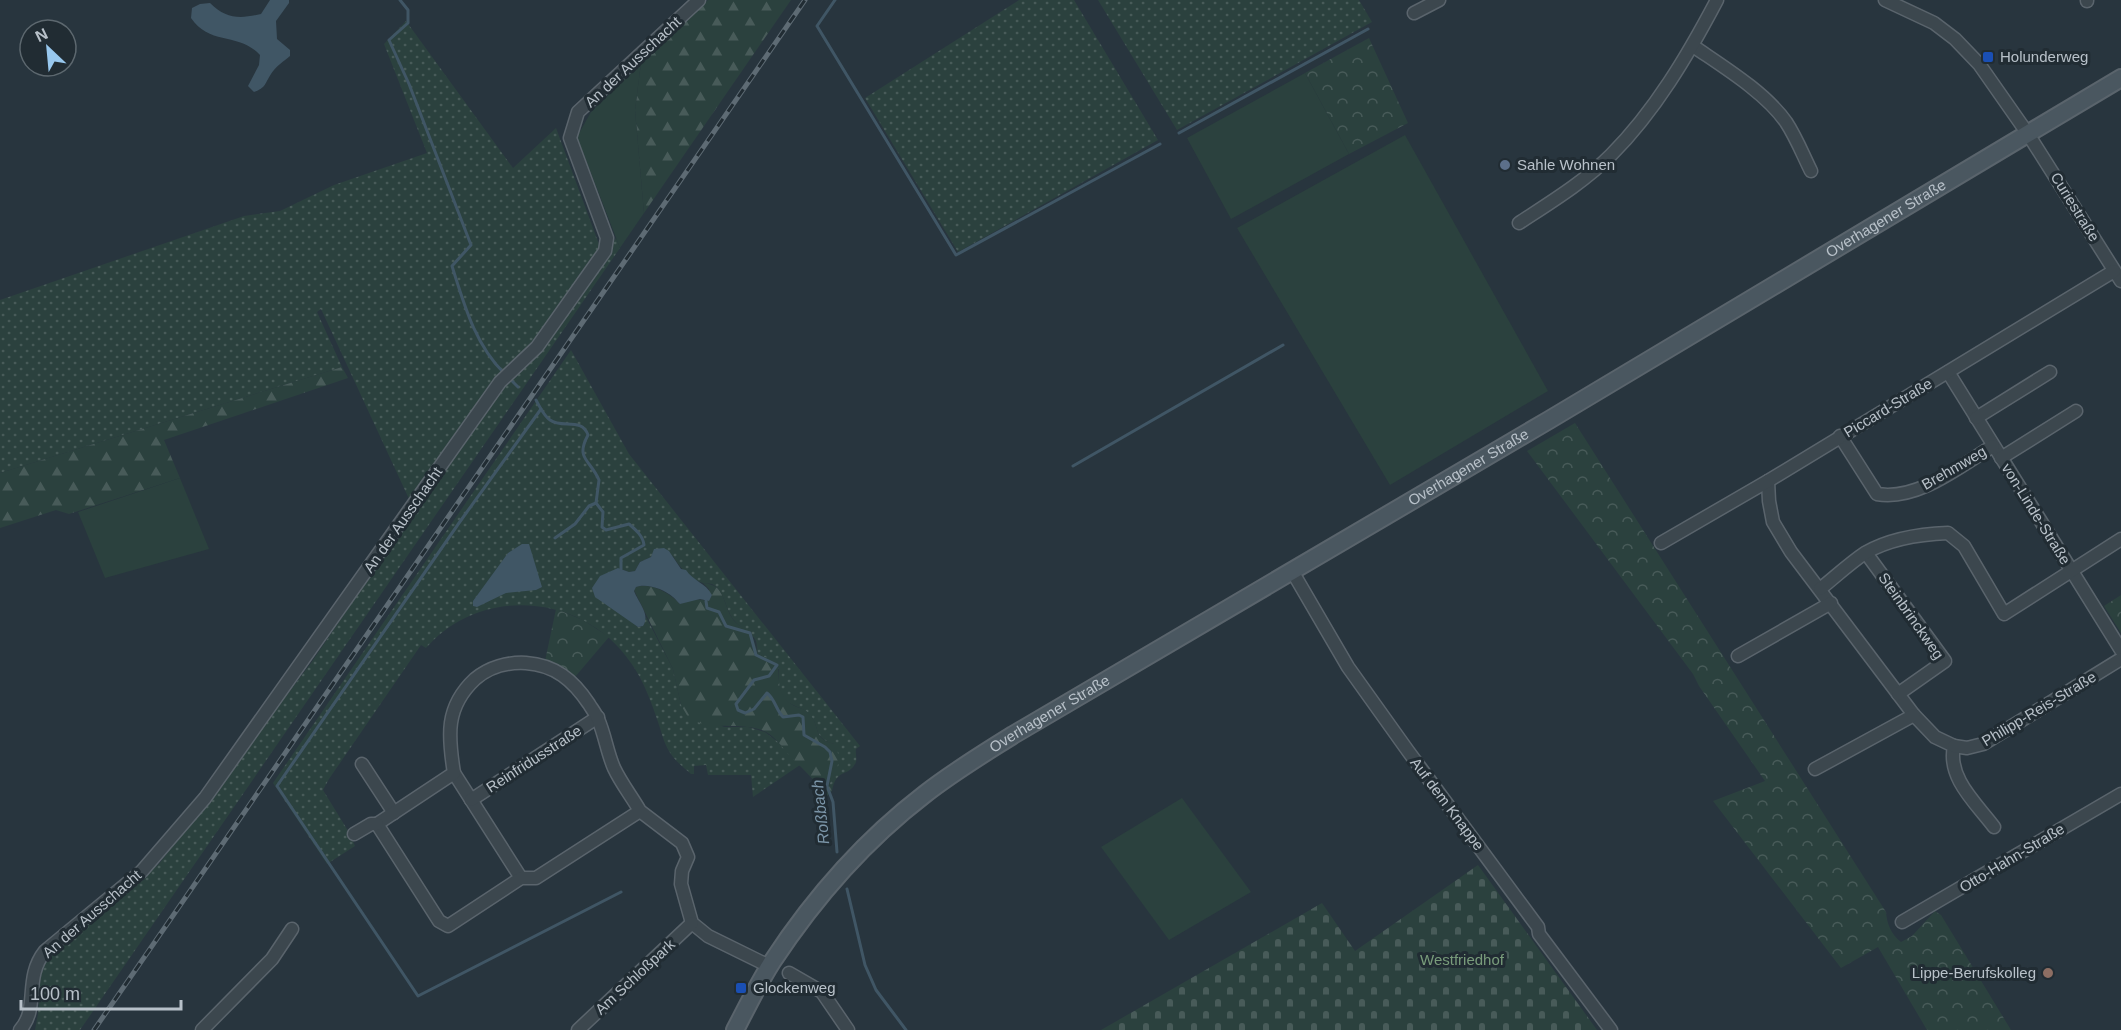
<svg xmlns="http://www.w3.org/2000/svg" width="2121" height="1030" font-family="Helvetica,sans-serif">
<defs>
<pattern id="grass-dots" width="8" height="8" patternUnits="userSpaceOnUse" patternTransform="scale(1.5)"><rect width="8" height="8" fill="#2b413e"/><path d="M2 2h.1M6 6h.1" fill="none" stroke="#485b59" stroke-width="1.8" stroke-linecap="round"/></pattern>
<pattern id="forest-firs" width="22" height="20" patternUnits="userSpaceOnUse" patternTransform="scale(1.5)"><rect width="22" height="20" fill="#2b413e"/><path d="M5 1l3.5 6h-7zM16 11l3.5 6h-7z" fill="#485b59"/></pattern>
<pattern id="cemetery-stones" width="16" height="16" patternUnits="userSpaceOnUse" patternTransform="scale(1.5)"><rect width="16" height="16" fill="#2b413e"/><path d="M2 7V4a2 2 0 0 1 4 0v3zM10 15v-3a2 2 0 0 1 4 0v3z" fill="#485b59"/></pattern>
<pattern id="park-crowns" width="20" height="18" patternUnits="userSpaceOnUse" patternTransform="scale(1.5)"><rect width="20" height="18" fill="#2b413e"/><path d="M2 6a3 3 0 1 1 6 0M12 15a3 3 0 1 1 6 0" fill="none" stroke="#485b59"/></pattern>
</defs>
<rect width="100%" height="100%" fill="#28353e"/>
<g fill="url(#grass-dots)">
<polygon points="1019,0 1074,0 1158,140 958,252 865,98"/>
<polygon points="1098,0 1359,0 1372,22 1177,130"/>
<polygon points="406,21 513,168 556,128 600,247 513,369 491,384 410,501 321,309 317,312 342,367 0,473 0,300 244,216 280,211 334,185 427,153 384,44"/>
<path d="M616,238L620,248L80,1030H35L38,1014L41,967L51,954L159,864L311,663L424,497L505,387C550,347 582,288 616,238Z"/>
<path d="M571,350L629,454L860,746L856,749C855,754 858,760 855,764C848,777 836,768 832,791L829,785L831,781L834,744C811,737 822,728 809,714C805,709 799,708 793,705C779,699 778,683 779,669L766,658L758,654C757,650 757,645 756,641C751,630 739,628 733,619C725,608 725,591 712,584C711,584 704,583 703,583C690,579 679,567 673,556L653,553L651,557L640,562L635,571L629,572L621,569L616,610L638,627L643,626L646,617L673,669L681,705L724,727H748L765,732L778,742L800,765L753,797L751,775H708L706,765L694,766V774H691C683,767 674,760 669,751C664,743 662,734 659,725C652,704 644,681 631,663C585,594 481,584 426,648L421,645L329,779L323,790L350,834L355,846L327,864L273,783Z"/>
</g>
<g fill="url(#forest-firs)">
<polygon points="708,0 791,0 644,213 635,110 641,63"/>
<polygon points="342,367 348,378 164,440 180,478 69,514 56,510 0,528 0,473"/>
<path d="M703,583C726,585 722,602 732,618C737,626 744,627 751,632L758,654L778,663C779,681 777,699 797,707C803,709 808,711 812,717C821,732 813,738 834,744C844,760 836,770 829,785L832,791L827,796C816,782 805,771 792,758C784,750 777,738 766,732C742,720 711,733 688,717L681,705L673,669L634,590L636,587C650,582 670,593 680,604C689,600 697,598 706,601L709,589Z"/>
</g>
<polygon fill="url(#cemetery-stones)" points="1478,865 1597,1030 1101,1030 1322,903 1355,951"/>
<g fill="url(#park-crowns)">
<polygon points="1369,38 1408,123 1349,154 1305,73"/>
<path d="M1575,423L1886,912C1887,924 1891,934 1901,942L1912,936L1935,911L1941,915L2011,1030H1927L1878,947L1841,968L1713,801L1765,781L1699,686L1693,674L1527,451Z"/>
<polygon points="2121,595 2121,633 2104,606"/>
<polygon points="556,609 583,620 609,637 575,677 545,661"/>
</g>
<g fill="#2b413e">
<polygon points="641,63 635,110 644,213 620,248 577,137 591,112"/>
<polygon points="1305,73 1349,154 1231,219 1187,138"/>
<polygon points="1405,135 1548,391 1390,485 1237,228"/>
<polygon points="180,478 209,549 105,578 78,512"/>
<polygon points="1182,798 1251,892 1169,940 1101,847"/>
</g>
<g fill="#405665">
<path d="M270,0H289V3L276,21L277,39L290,50V56C284,61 275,67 271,74C265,83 266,88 254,92L248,86L259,65L260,55C239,32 210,46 191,18L192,8L200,4L210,3C226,19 240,19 261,14Z"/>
<polygon points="522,544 529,544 542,587 536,590 506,593 477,607 473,606 473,601 508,553"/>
<path d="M664,548L669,551L681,569L686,570C693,581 706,583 712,595L709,601L700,599L680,604C677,602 676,599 673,597C664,589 647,583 636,587L634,591C638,602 651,615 643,626L638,627L595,597L592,588L600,576L618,568L629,572L635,571L640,562L651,557L654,549Z"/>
</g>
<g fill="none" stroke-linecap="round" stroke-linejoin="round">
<g stroke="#405665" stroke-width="3">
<path d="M400,0L408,10V23L389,40L409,84L471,245L452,266C464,304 475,345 504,373"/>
<polyline points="835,0 817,26 956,255 1160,144"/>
<polyline points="1179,133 1368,29"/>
<polyline points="509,378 518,387"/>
<path d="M536,400C540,407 543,415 550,420C562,429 582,417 588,435C575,459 590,459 599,480L596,503L603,512L602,527L606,530L629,524C636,530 643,536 644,545L621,558V569"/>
<polyline points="541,409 459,523 277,786 418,996 621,892"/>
<polyline points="1073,466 1283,345"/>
<polyline points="555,538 575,524 589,506 596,503"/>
<path d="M706,601L707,608L719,612L726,626L750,633L756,655L777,665L769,676L754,680L736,704L738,710L745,713L754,709L767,693C775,699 776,710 783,717L799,715L803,717L804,735L825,747L830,752L832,761L827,786L833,802L837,852"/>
<polyline points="847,889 865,965 876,990 906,1030"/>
</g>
<g stroke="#5a646c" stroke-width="15">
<g id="street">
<polyline points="1885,0 1934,23 1955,39 1979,64 2028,134 2121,281"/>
<polyline points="2087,0 2087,1"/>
<polyline points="1414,13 1439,0"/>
<path d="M1693,46C1722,66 1765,92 1786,122C1796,137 1803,155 1811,171"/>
<path d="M1519,223C1551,202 1584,182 1611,155C1655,111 1688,55 1717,0"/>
<polyline points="1948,372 2121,650"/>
<polyline points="1976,418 2050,372"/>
<path d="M1840,436L1877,494C1918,501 1960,466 1993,446"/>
<polyline points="2001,458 2076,411"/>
<path d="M1768,481L1769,501L1773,522L1791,552L1914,715L1935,737L1954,746C1947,778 1976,803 1994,827"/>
<polyline points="1661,543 1768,481 2114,271"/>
<polyline points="1866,553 1945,661 1898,694"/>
<polyline points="1292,571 1348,667 1408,751 1538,927 1539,934 1611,1030"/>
<path d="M1820,589C1835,577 1850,563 1865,553C1889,539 1921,534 1948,533L1964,546L2004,614L2121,539"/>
<polyline points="1738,656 1831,603"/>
<polyline points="1954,746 1967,748 1983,744 2121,659"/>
<polyline points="362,764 394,813"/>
<polyline points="1815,769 1914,715"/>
<polyline points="454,773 521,878"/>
<polyline points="471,800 598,717"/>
<path d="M640,811C632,797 621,783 614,768C607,752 605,735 598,719C596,714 592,709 589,704C573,680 555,665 526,663C508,662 489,667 475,679C445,707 448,736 454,773L377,824L439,921L448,926L521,878H536L640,811L682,843L688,857L682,871L681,884L692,923L708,936L765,964L771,963"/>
<polyline points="354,834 371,824 377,824"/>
<polyline points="1902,922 2121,794"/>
<polyline points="789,973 822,992 848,1030"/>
<path d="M20,1030C40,1008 23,979 45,951L142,871L205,798L500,382L537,347L605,251L607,238L570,138L578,112L699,0"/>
<polyline points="202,1030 272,959 292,929"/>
<polyline points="578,1030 692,923"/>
</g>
</g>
<g stroke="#5a646c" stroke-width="20">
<g id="secondary">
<path id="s1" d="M735,1030C747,1007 758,984 772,962C814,898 865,840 925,794C953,772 983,754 1013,735L1549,420L2121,78"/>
</g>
</g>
<use href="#street" stroke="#3c474e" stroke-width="12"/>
<use href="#secondary" stroke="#4a5760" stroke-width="16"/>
<g stroke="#5e6b74" stroke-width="5">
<polyline id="rail" points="94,1030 805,0"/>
</g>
<use href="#rail" stroke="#212c33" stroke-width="3" stroke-dasharray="9" stroke-linecap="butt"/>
</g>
<g fill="#1a4fb4" stroke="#212c33" stroke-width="2">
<rect x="1982" y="51" width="12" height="12" rx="3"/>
<rect x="735" y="982" width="12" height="12" rx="3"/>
</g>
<circle fill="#5c6f8a" stroke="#212c33" stroke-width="2" cx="1505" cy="165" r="6"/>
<circle fill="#8d6e63" stroke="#212c33" stroke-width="2" cx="2048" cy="973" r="6"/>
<g text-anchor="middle" stroke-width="6" stroke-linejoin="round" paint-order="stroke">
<g font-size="15" fill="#b8c1c9" stroke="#212c33" text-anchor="start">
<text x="2000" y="62">Holunderweg</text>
<text x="1517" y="170">Sahle Wohnen</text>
<text x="2036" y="978" text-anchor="end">Lippe-Berufskolleg</text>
<text x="753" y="993">Glockenweg</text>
</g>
<g font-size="15" fill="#b8c1c9" stroke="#212c33">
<text transform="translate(633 62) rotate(-43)" y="5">An der Ausschacht</text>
<text transform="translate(2075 207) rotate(58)" y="5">Curiestraße</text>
<text dy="5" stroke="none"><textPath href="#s1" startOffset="1426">Overhagener Straße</textPath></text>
<text transform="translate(1888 408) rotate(-31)" y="5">Piccard-Straße</text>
<text dy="5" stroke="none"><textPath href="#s1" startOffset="940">Overhagener Straße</textPath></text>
<text transform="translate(1954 468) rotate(-30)" y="5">Brehmweg</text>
<text transform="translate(2036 514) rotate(58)" y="5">von-Linde-Straße</text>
<text transform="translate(403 520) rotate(-55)" y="5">An der Ausschacht</text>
<text transform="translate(1911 616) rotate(55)" y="5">Steinbrinckweg</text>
<text transform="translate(2039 709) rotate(-31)" y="5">Philipp-Reis-Straße</text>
<text dy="5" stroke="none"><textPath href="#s1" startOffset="454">Overhagener Straße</textPath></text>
<text transform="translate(534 759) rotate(-33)" y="5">Reinfridusstraße</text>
<text transform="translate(1447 804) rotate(53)" y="5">Auf dem Knappe</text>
<text transform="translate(2012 858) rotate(-31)" y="5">Otto-Hahn-Straße</text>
<text transform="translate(92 914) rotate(-41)" y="5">An der Ausschacht</text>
<text transform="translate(635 977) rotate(-43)" y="5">Am Schloßpark</text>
</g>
<g font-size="15" fill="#799c7b" stroke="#212c33">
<text x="1462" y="965">Westfriedhof</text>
</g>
<g font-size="16" font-style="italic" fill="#7c96a9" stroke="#212c33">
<text transform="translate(820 812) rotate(-96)" y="6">Roßbach</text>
</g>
</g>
<g transform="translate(48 48) rotate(334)"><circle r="28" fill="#212c33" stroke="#5d686f" stroke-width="1.5"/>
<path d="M0-4.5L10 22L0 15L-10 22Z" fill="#98c8ee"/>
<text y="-9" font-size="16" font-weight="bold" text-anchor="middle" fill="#b8c1c9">N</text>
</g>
<path d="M21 1000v9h160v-9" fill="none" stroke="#b8c1c9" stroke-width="3"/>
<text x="30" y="1000" font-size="18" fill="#b8c1c9" stroke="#212c33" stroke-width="4.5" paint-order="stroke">100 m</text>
</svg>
